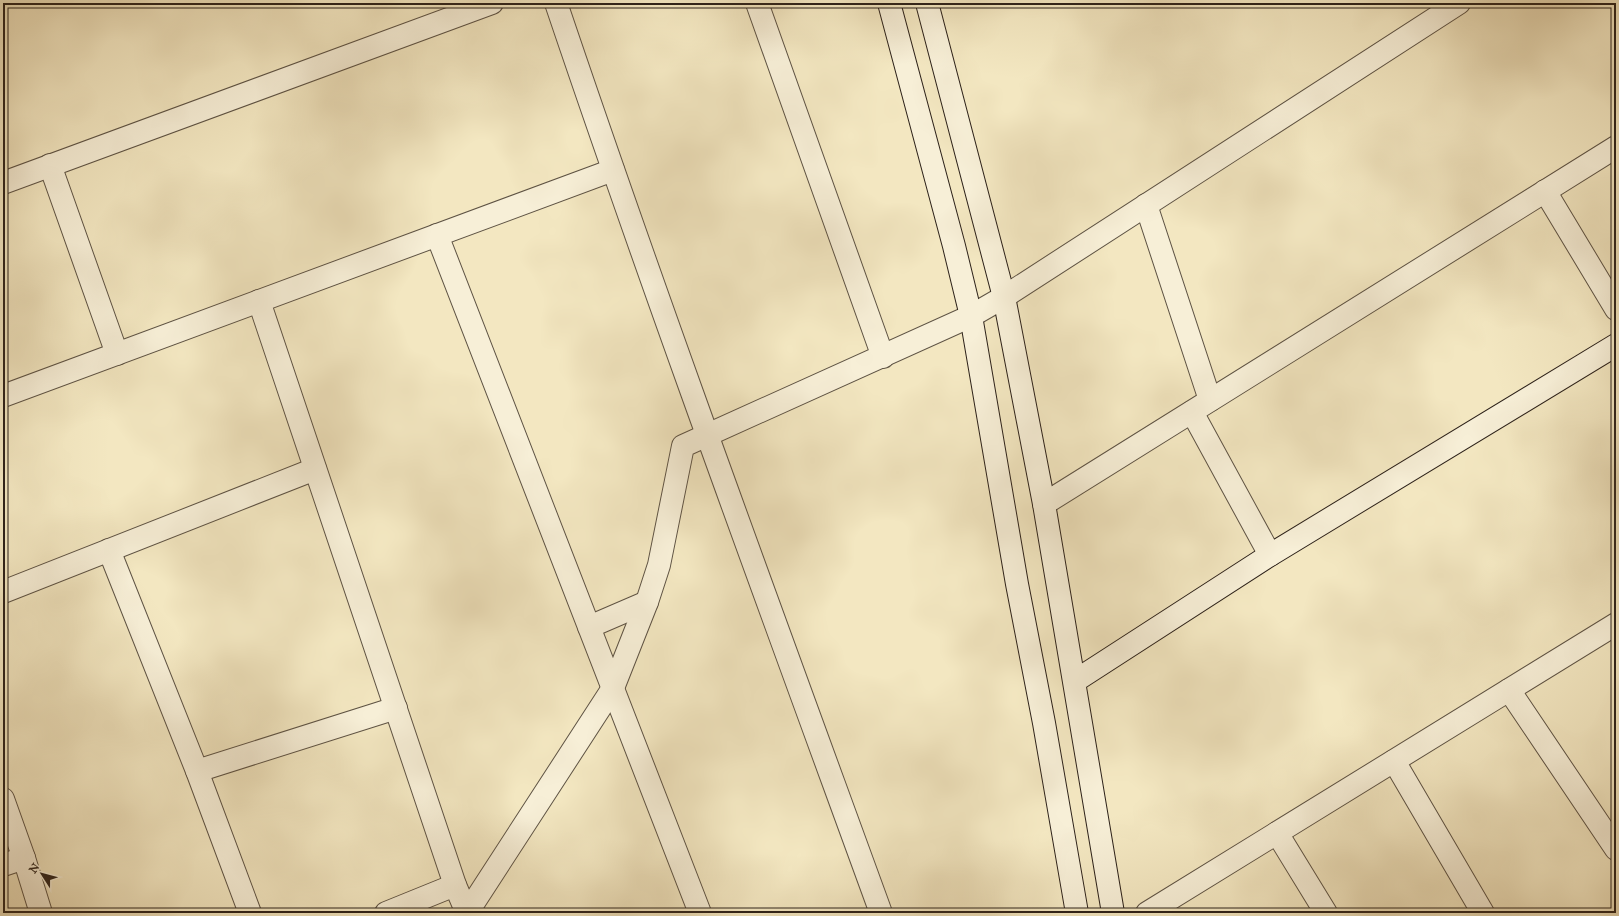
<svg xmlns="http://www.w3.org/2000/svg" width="1619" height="916" font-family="'IM FELL Great Primer',serif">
<rect width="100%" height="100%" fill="#f3e7c1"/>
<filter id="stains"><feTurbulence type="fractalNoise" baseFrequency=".005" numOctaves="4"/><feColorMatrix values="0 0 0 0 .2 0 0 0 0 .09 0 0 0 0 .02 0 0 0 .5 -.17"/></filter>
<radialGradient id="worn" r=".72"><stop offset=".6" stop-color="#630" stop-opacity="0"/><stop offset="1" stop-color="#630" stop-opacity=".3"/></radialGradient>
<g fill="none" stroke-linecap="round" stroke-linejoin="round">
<g stroke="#5e5344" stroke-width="24">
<g id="street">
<path d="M556,3C659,308 771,611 881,913"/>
<polyline points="757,3 883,357"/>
<polyline points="50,165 117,354"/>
<polyline points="3,183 492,3"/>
<polyline points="1545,191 1616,309"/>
<polyline points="1146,205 1210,400"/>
<polyline points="437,235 700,913"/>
<polyline points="259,301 455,885 467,913"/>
<polyline points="3,396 613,170"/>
<polyline points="1192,412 1270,555"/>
<polyline points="1044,504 1616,147"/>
<polyline points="109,550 197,771 250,913"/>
<polyline points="3,592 315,469"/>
<polyline points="589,627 647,602"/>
<polyline points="1509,690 1616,849"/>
<polyline points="1394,761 1483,913"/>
<polyline points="197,771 396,708"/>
<polyline points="3,799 24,858 41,913"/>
<polyline points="1277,833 1326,913"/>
<polyline points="3,865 24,858"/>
<polyline points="386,913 455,885"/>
<polyline points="467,913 613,688 647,602 659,565 683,446 971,316 1004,297 1459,3"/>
<polyline points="1147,913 1616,624"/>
</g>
</g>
<g stroke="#2d221a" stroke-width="24">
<g id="secondary">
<polyline points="889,3 954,246 971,316 1017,584 1044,723 1077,913"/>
<polyline points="927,3 1004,297 1044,504 1113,913"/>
<polyline points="1075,681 1270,555 1616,345"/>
</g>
</g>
<use href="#street" stroke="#f7efd7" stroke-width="22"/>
<use href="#secondary" stroke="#f7efd7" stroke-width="22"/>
</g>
<rect width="1619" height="916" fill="none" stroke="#f3e7c1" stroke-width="16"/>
<rect x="4" y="4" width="1611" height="908" fill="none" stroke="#2d221a" stroke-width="2"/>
<rect x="8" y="8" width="1603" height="900" fill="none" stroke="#2d221a"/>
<g transform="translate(42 874) rotate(306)" stroke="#f7efd7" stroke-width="3" paint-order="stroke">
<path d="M0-3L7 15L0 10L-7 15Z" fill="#2d221a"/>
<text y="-6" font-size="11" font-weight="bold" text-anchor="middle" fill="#2d221a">N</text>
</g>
<rect width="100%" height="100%" filter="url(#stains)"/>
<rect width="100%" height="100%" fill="url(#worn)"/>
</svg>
